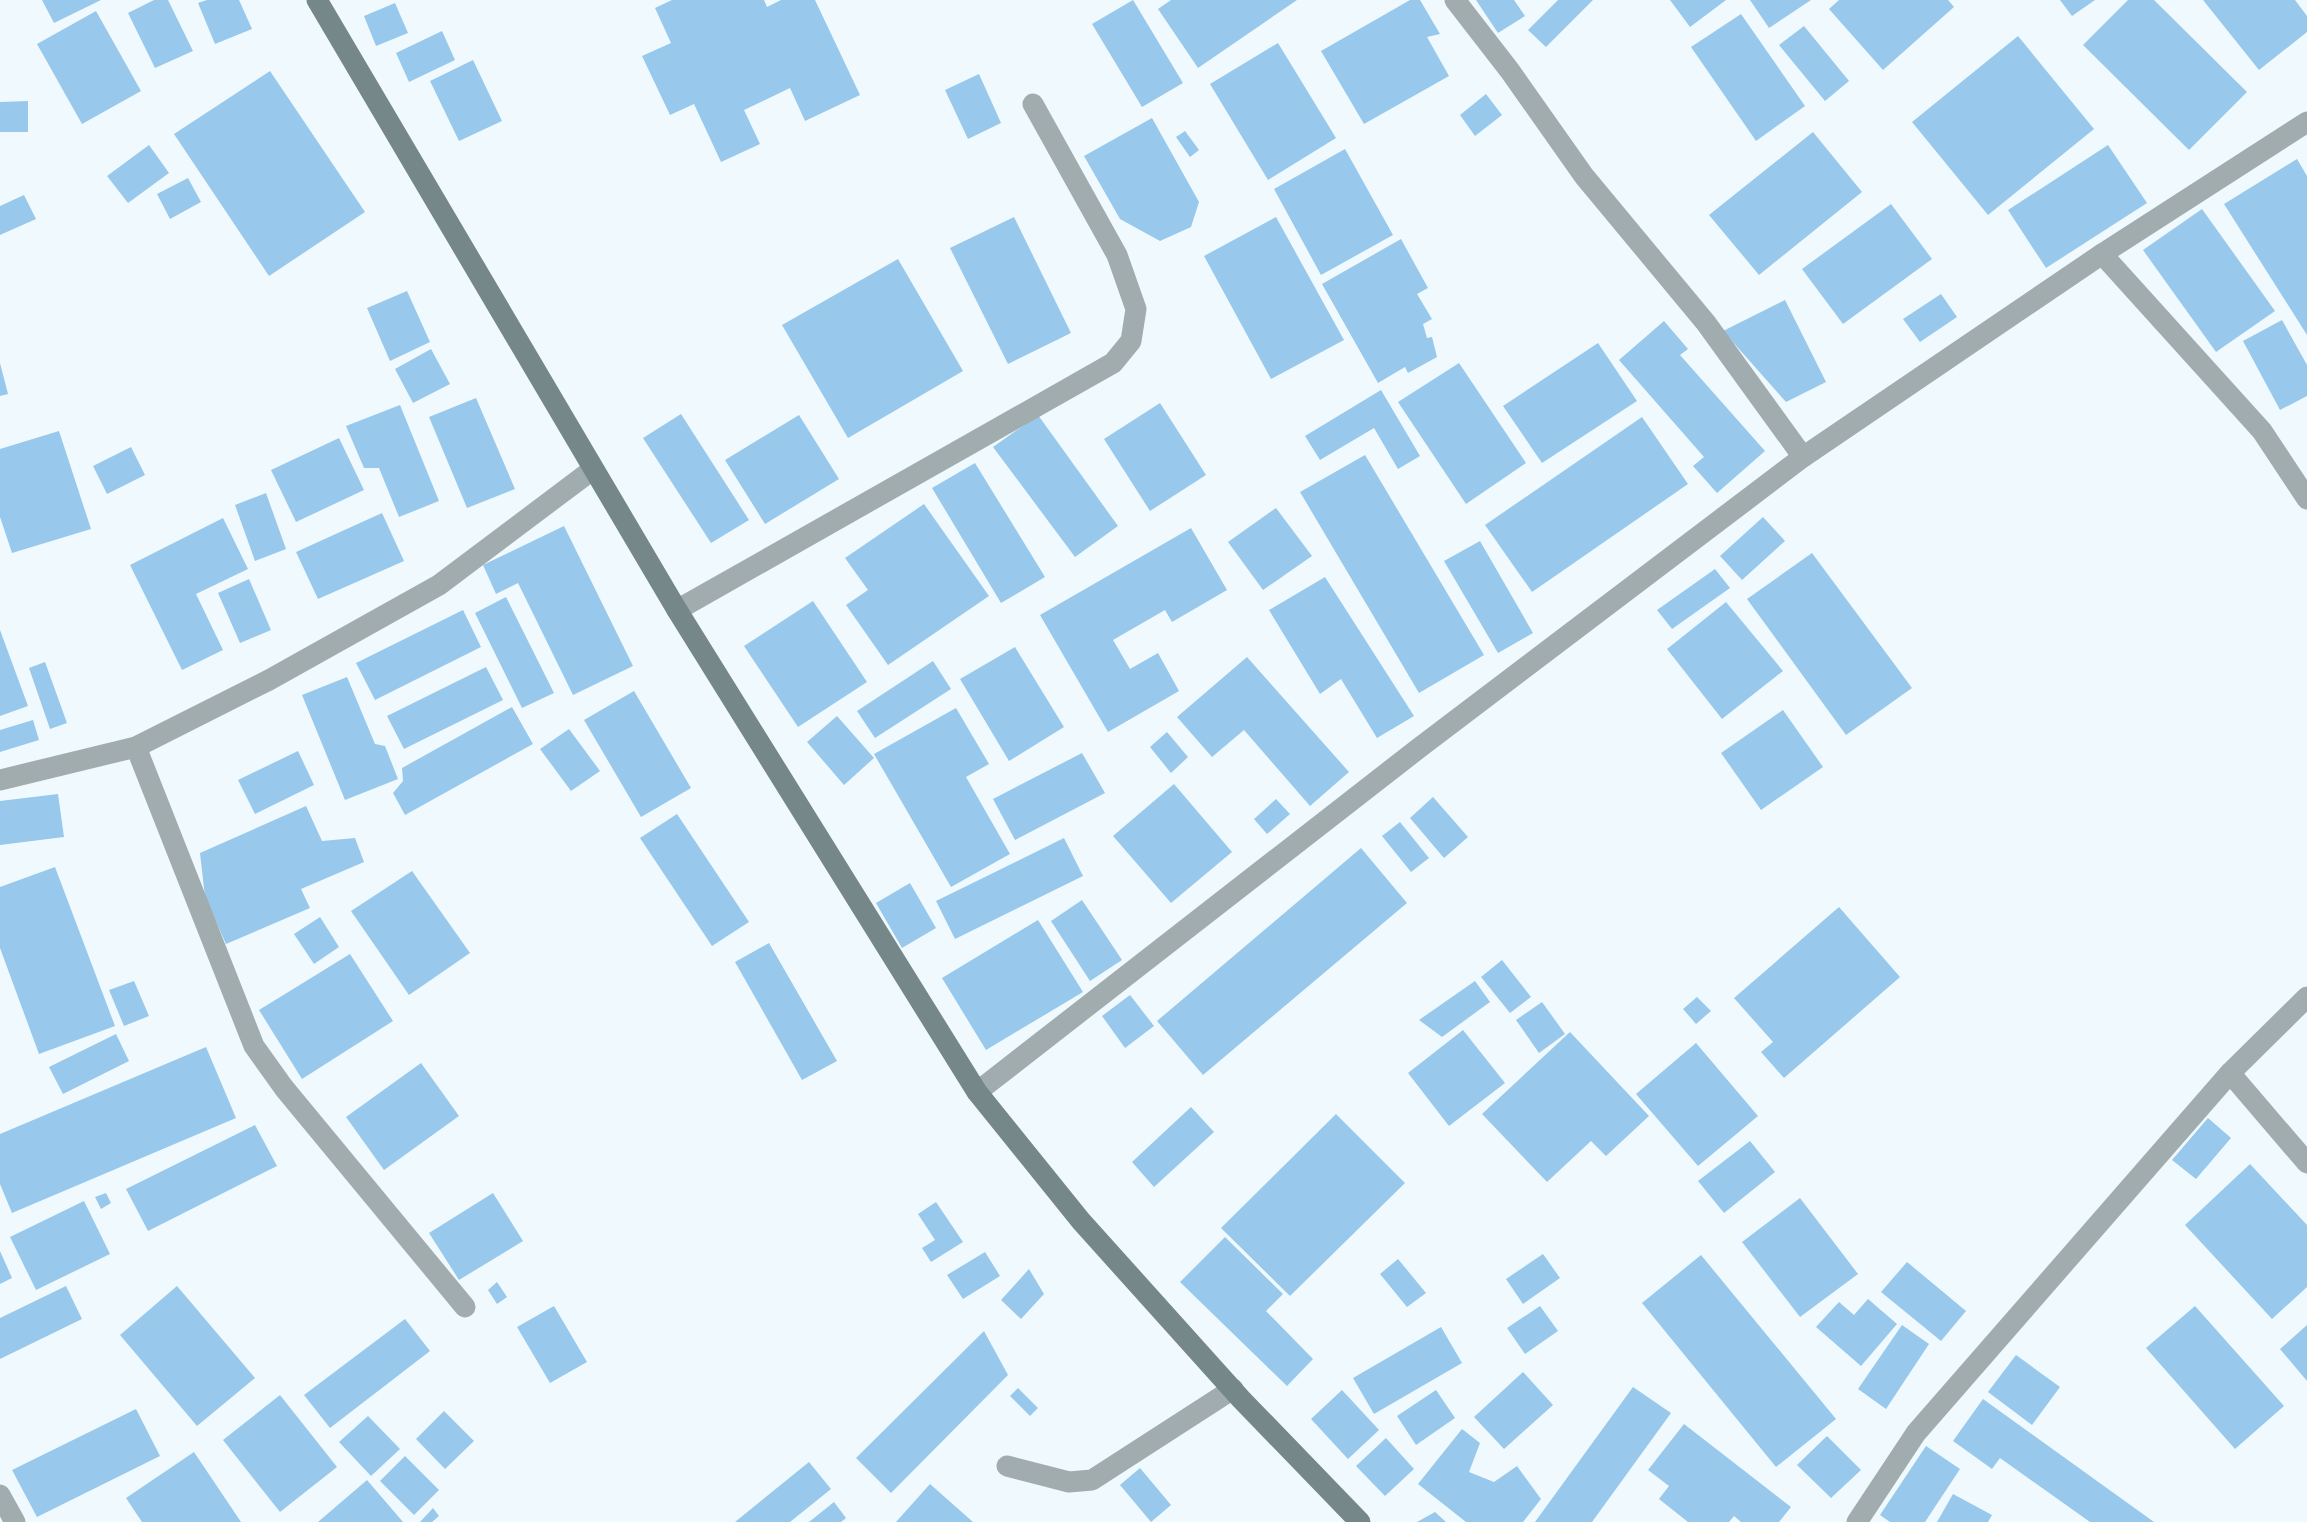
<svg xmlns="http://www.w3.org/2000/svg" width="2307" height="1522" font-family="Lato,sans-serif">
<rect width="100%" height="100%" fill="#f0fafe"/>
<g fill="#98c8eb">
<polygon points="42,0 101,0 54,23"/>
<polygon points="154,0 168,0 193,51 155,68 128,13"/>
<polygon points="207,0 239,0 252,29 215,44 198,3"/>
<polygon points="672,0 764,0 767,7 781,0 815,0 860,95 805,121 790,88 744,110 760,144 721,162 694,104 670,115 642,56 671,43 655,8"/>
<polygon points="1133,0 1183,83 1142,107 1092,24"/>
<polygon points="1171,0 1297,0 1198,68 1158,9"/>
<polygon points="1410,0 1420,0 1440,34 1427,37 1449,76 1364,124 1321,51"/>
<polygon points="1476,0 1514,0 1525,16 1498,33"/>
<polygon points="1558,0 1593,0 1546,47 1528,30"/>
<polygon points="1670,0 1726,0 1690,27"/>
<polygon points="1750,0 1811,0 1769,28"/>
<polygon points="1839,0 1948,0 1954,7 1883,70 1829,9"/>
<polygon points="2060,0 2095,0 2072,16"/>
<polygon points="2128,0 2154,0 2247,92 2189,150 2083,45"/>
<polygon points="2203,0 2295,0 2307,16 2307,32 2259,70"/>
<polygon points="395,3 408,33 376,46 364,16"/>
<polygon points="96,11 141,91 82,124 37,44"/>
<polygon points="1741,14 1805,106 1756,141 1691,47"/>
<polygon points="1804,26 1849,81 1825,101 1779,45"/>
<polygon points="442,31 455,60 409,82 396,53"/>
<polygon points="2018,36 2094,129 1988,215 1912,122"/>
<polygon points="1278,43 1336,138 1268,180 1210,84"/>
<polygon points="473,60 502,121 459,141 430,81"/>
<polygon points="270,71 365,212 269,276 174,134"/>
<polygon points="979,74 1001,123 968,139 945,90"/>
<polygon points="1486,94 1502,115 1475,136 1460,115"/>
<polygon points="28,101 28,132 0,132 0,102"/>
<polygon points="1152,118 1199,202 1191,227 1160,241 1120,219 1084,156"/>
<polygon points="1185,131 1199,150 1190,157 1176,137"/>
<polygon points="1813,132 1862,192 1759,275 1709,215"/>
<polygon points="149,145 169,173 128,203 107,176"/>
<polygon points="2108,145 2147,203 2046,268 2008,210"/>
<polygon points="1345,149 1393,235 1321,275 1274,189"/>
<polygon points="2297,159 2307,176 2307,335 2224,204"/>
<polygon points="188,178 201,202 170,219 157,194"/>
<polygon points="24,195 36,219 0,235 0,206"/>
<polygon points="1891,204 1932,259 1843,324 1802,269"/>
<polygon points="2202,209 2275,311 2216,352 2143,250"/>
<polygon points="1014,217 1071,333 1008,364 950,248"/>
<polygon points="1276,217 1344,340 1271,379 1204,256"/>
<polygon points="1401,239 1428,288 1417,294 1432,319 1423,324 1427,338 1432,337 1437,357 1408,373 1405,367 1378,383 1322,284"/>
<polygon points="898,259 963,371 848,438 782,325"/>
<polygon points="407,291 430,342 390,361 367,308"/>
<polygon points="1941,294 1957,317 1920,342 1903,319"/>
<polygon points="1785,300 1826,382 1786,402 1723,331"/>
<polygon points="2282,320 2307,365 2307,396 2280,410 2243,341"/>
<polygon points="1664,321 1688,349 1680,355 1765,451 1717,493 1693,466 1704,457 1619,360"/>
<polygon points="1598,343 1637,401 1542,463 1503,406"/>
<polygon points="431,349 450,384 413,403 395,369"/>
<polygon points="0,363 8,394 0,396"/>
<polygon points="1459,363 1526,463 1466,504 1398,402"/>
<polygon points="1381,390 1420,456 1398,469 1374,428 1320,460 1305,436"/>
<polygon points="476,398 515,489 467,508 429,417"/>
<polygon points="1160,403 1206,475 1150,511 1104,439"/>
<polygon points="400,405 439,501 399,517 379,468 364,468 346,426"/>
<polygon points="681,414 749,520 711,543 643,438"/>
<polygon points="799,415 839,479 765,524 725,460"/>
<polygon points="1038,415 1118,526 1075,557 993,447"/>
<polygon points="1642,417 1688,484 1532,592 1485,525"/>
<polygon points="59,431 91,529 12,553 0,517 0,449"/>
<polygon points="339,438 364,490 296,522 271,470"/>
<polygon points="131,447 145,475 107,494 93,466"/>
<polygon points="1365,455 1484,655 1419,693 1300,492"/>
<polygon points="975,463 1045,577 1001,603 932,488"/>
<polygon points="266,493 286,549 255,561 235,505"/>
<polygon points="924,504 989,596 888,665 846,605 868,590 845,558"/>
<polygon points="1276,508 1312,556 1263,590 1228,542"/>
<polygon points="382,513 404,561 318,599 296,552"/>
<polygon points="1763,517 1785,541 1742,580 1720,556"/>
<polygon points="223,518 248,569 196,594 223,650 182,670 130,565"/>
<polygon points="564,526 633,666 573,695 518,583 496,594 483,565"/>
<polygon points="1191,528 1227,590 1172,622 1165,610 1113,640 1130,669 1158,653 1179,691 1108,732 1040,615"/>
<polygon points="1480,541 1533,633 1498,653 1444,561"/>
<polygon points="1812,553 1912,688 1846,735 1747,599"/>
<polygon points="1715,569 1730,588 1672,629 1657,610"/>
<polygon points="1325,577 1414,716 1377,738 1341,679 1320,694 1269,610"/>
<polygon points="249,579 271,630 240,643 218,593"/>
<polygon points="506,597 554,693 522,708 475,613"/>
<polygon points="813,601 867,682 798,727 744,646"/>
<polygon points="1726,602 1783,671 1722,719 1667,649"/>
<polygon points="463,610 481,647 375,700 356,663"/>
<polygon points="0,630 28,706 0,716"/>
<polygon points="1015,647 1064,727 1009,761 960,679"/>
<polygon points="1247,657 1349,772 1310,806 1244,730 1212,757 1177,717"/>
<polygon points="933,661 951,689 875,738 857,711"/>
<polygon points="45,662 67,723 50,729 29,668"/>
<polygon points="486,667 503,700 404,749 387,716"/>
<polygon points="347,677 375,744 385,746 398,779 345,800 302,695"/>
<polygon points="634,691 691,788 641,817 584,720"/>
<polygon points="512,707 533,744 405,815 393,793 403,781 402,768"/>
<polygon points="956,708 989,764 966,777 1010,854 951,887 874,754"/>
<polygon points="1783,710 1823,767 1761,810 1721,753"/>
<polygon points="837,716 874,758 844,785 807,742"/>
<polygon points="33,720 39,740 0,752 0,730"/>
<polygon points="569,729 600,771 571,791 540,749"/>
<polygon points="1167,732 1188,757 1171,773 1150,747"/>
<polygon points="298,751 314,785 255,814 238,780"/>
<polygon points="1082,753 1105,793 1015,840 993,799"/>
<polygon points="1174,784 1232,852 1171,903 1113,836"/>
<polygon points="58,794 64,837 0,845 0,801"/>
<polygon points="1433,797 1468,837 1444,858 1410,818"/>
<polygon points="1276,799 1290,814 1267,834 1254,819"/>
<polygon points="306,806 322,841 355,838 364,862 301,889 310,908 226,944 205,897 200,853"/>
<polygon points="677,814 749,922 712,946 640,838"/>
<polygon points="1400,822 1429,858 1411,872 1382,836"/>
<polygon points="1064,838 1083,876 955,939 936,901"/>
<polygon points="1361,848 1407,903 1203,1075 1157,1021"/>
<polygon points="55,867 115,1026 39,1054 0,948 0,887"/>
<polygon points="412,871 470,953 409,995 351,911"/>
<polygon points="910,883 936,928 902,948 876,903"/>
<polygon points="1082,900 1122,960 1090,981 1051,921"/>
<polygon points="1839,907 1900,977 1784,1078 1761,1052 1773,1042 1734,998"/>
<polygon points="320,917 339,947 314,964 294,934"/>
<polygon points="1038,920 1083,992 986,1050 942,978"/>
<polygon points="769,943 837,1061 802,1080 735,962"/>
<polygon points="350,954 393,1021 302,1079 259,1010"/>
<polygon points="1502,960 1531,997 1510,1013 1481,977"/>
<polygon points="134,981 149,1016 124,1026 109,990"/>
<polygon points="1475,981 1490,1002 1442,1037 1419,1020"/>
<polygon points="1130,995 1154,1026 1125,1048 1102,1016"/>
<polygon points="1697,997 1711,1011 1696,1024 1683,1009"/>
<polygon points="1542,1002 1565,1034 1539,1053 1516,1020"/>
<polygon points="1463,1030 1505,1083 1449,1126 1408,1073"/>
<polygon points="1570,1032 1649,1116 1606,1156 1591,1141 1547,1182 1482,1114"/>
<polygon points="116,1034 129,1061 63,1094 49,1067"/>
<polygon points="1696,1043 1758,1116 1698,1166 1636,1094"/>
<polygon points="206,1047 236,1118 12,1213 0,1184 0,1134"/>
<polygon points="421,1063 459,1116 384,1170 346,1117"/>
<polygon points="1191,1107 1214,1132 1154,1187 1132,1162"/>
<polygon points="1336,1114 1405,1183 1290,1296 1221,1228"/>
<polygon points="2208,1118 2231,1138 2196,1179 2172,1160"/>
<polygon points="255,1125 277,1166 148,1231 126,1189"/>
<polygon points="1750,1141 1775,1172 1724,1213 1698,1181"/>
<polygon points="2250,1164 2307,1225 2307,1287 2272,1319 2185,1225"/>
<polygon points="106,1193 111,1203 101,1209 95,1197"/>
<polygon points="493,1193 523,1241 459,1280 429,1233"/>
<polygon points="1800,1198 1858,1274 1800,1317 1742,1242"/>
<polygon points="84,1201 110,1254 36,1290 10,1237"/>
<polygon points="936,1202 963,1242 931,1262 922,1248 935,1240 918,1214"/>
<polygon points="1225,1237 1283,1294 1266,1311 1313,1359 1287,1386 1180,1282"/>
<polygon points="0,1251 12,1278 0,1284"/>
<polygon points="985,1252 1000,1276 963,1299 947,1275"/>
<polygon points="1543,1254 1560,1278 1523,1304 1506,1279"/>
<polygon points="1701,1255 1836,1419 1776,1467 1642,1303"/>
<polygon points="1398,1259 1426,1293 1407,1307 1380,1274"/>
<polygon points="1907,1262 1966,1311 1941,1341 1881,1292"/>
<polygon points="1029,1269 1044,1294 1021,1319 1001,1300"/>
<polygon points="497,1282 507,1297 497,1304 488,1290"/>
<polygon points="66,1286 82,1319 0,1359 0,1318"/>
<polygon points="177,1286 255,1378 197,1426 120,1335"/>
<polygon points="1868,1299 1897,1324 1861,1366 1816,1327 1839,1302 1854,1315"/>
<polygon points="554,1306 587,1362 550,1383 517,1327"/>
<polygon points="1540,1306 1558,1331 1525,1354 1507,1328"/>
<polygon points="2195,1306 2284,1406 2235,1449 2146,1348"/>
<polygon points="405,1319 430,1351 330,1428 304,1395"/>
<polygon points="1902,1325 1929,1344 1886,1409 1858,1389"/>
<polygon points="2307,1325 2307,1381 2280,1349"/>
<polygon points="1441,1327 1462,1363 1374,1414 1353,1378"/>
<polygon points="984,1331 1008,1375 891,1493 856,1458"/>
<polygon points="2016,1355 2060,1387 2032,1425 1988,1392"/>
<polygon points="1523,1372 1553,1405 1504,1449 1474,1417"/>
<polygon points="1633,1387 1671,1413 1592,1522 1535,1522"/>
<polygon points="1018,1388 1038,1408 1030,1416 1010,1396"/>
<polygon points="1342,1390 1379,1430 1348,1459 1311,1419"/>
<polygon points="1436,1390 1455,1418 1416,1445 1397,1416"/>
<polygon points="280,1395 337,1467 280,1512 223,1440"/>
<polygon points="1983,1399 2154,1522 2090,1522 2000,1458 1992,1469 1953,1441"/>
<polygon points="136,1409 160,1456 37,1517 12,1470"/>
<polygon points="444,1411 474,1441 445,1469 416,1439"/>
<polygon points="368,1416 400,1449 371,1476 339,1442"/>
<polygon points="1684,1424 1791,1507 1779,1522 1741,1522 1734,1516 1729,1522 1688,1522 1659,1499 1669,1486 1648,1470"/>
<polygon points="1462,1429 1480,1443 1469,1472 1494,1482 1517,1466 1541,1499 1523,1522 1466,1522 1418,1484"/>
<polygon points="1827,1436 1861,1470 1831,1498 1797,1465"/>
<polygon points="1386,1438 1414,1469 1385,1496 1356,1466"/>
<polygon points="1926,1446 1960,1469 1925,1522 1890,1522 1880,1515"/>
<polygon points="194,1452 241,1522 142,1522 126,1498"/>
<polygon points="405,1456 439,1490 414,1515 380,1481"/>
<polygon points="809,1462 831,1489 790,1522 735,1522"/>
<polygon points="1140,1468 1171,1505 1151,1522 1120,1485"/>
<polygon points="367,1480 403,1522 318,1522"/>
<polygon points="930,1484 973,1522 896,1522"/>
<polygon points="1953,1494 1992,1515 1988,1522 1937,1522"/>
<polygon points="834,1502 846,1518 841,1522 809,1522"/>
<polygon points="433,1508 439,1516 432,1522 420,1522"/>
<polygon points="1435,1512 1446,1522 1417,1522"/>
</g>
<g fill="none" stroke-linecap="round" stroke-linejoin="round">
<polyline stroke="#a0acad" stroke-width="21" points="1007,1466 1069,1482 1092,1480 1233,1389"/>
<g stroke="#a0acad" stroke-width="21">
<polyline points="1455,0 1510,71 1584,176 1706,323 1803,457"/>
<polyline points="2102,254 2262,431 2307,499"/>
<polyline points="677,610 1113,363 1131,341 1136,309 1117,255 1033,104"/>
<polyline points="136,747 254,1046 284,1088 465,1307"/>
<polyline points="0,780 136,747 269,680 439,585 592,470"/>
<polyline points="2230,1073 2307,1163"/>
<polyline points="977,1092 1419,748 1803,457 2102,254 2307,122"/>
<polyline points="0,1495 15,1522"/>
<polyline points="1857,1522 1916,1433 2230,1073 2307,997"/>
</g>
<polyline stroke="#758788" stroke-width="21" points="317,0 677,610 977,1092 1081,1221 1241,1399 1360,1522"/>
</g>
</svg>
